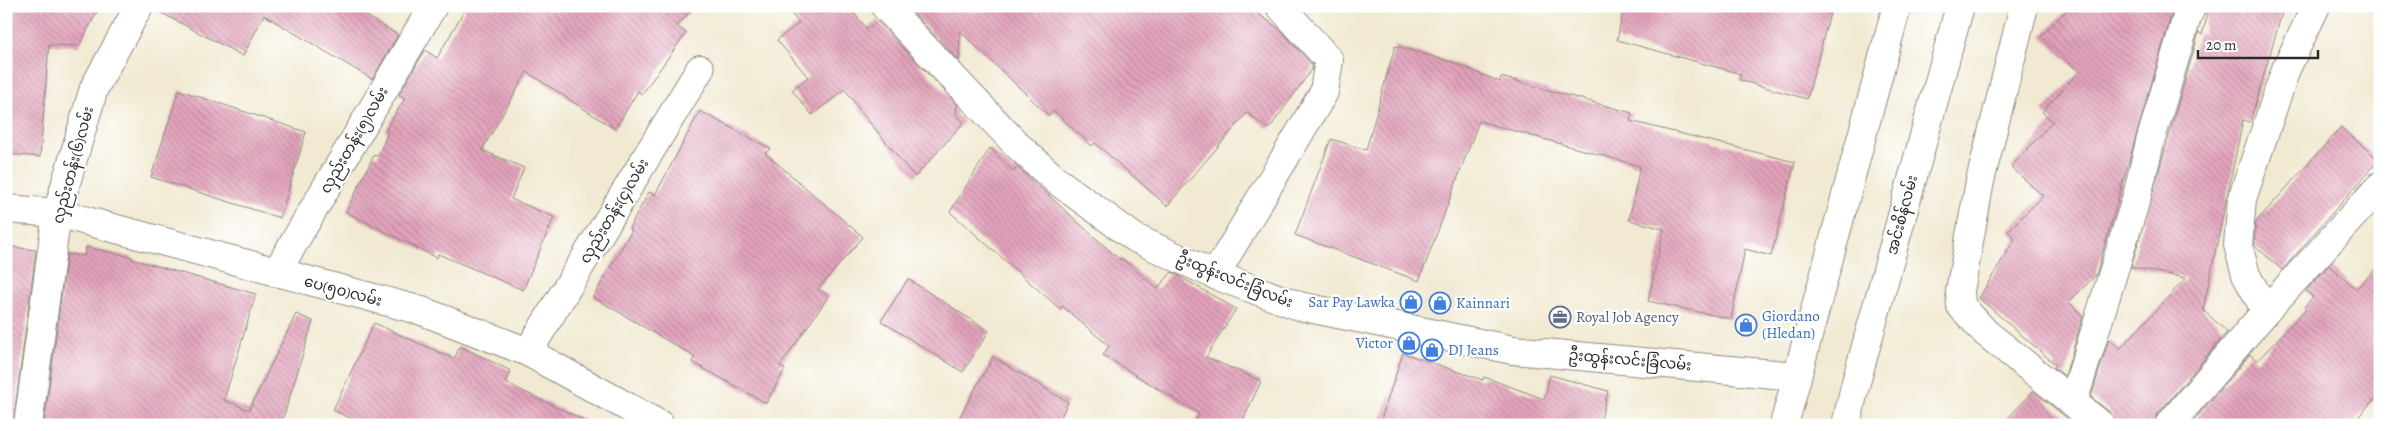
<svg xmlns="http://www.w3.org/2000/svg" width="2386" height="431" font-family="Alegreya,'Noto Sans Myanmar',serif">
<defs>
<pattern id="building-back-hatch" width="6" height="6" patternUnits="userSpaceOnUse" patternTransform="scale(1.25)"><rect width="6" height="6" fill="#e3a3bc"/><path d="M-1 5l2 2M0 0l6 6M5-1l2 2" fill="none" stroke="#b88599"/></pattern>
</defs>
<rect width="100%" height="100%" fill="#fff"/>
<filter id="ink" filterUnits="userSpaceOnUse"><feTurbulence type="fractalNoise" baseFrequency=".02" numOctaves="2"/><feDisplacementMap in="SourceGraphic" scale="10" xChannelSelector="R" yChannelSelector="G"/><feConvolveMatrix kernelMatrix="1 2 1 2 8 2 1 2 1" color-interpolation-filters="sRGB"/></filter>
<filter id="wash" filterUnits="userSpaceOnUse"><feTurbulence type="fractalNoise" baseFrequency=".0096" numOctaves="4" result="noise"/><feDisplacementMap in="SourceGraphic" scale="20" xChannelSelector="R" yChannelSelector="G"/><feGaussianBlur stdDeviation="1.12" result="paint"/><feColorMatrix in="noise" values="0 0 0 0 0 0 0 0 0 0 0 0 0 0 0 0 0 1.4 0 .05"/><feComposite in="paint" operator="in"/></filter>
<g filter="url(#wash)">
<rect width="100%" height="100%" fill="#f1e9d1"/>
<g id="blocks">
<g fill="url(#building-back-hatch)">
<polygon points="6,6 100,6 79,46 49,45 40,157 6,154"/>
<polygon points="155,6 350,6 398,35 372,79 264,15 243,56 154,9"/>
<polygon points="467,6 695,6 677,26 686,33 642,94 638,91 615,129 527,72 482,150 524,168 511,199 554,217 523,290 438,254 437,258 346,212 374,155 378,156 388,132 385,131 405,98 399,95 425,50 437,58"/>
<polygon points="785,6 848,6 867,29 877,21 957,104 956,114 964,122 915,177 861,112 845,89 812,115 792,90 808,77 777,40 799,23"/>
<polygon points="907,6 1247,6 1281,30 1312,65 1312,69 1269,129 1247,113 1167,206 1095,143 1092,146 1054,111 1049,116 960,31 959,61"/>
<polygon points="1624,6 1832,6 1807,99 1739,80 1741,74 1617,40"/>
<polygon points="2071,6 2170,6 2173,9 2096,275 2069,302 2083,316 2065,376 2054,368 2056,365 1979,298 2015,239 2008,231 2043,196 2011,167 2053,121 2042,112 2079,72 2041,36"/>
<polygon points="2210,6 2284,6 2250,122 2243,120 2203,310 2227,332 2157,415 2154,425 2116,425 2111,413 2091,397 2109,339 2120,349 2186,278 2131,267 2199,32 2202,35"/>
<polygon points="1395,46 1452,62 1500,82 1501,77 1632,113 1630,121 1795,162 1771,256 1745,249 1731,319 1648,301 1664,229 1629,220 1640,166 1479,121 1419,281 1295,235 1331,139 1366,150"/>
<polygon points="179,90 306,132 280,218 151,177"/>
<polygon points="700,111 771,149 765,153 863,237 818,289 829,296 780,366 785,369 766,403 692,362 695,357 593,297 632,230 629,228 649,192 655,195"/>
<polygon points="2341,127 2379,160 2282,270 2254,245 2256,222"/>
<polygon points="990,148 1013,171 1017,167 1120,260 1121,258 1157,289 1172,272 1236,309 1206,357 1261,381 1241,425 1194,425 1199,414 1103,355 1109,346 1062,306 1060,309 950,212"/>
<polygon points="6,246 36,250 13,425 6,425"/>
<polygon points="86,247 132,257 132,259 256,294 224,400 249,410 296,314 313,321 281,425 44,425 67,254 84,256"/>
<polygon points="2380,264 2380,393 2351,425 2190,425 2250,354 2257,361 2306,309 2304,307 2313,297 2306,291 2329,265 2356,289"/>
<polygon points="908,279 989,331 963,372 881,321"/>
<polygon points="374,323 454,359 460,346 511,371 506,383 594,425 365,425 333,410"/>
<polygon points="1403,353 1483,380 1484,377 1544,399 1550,375 1608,391 1601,419 1605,421 1604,425 1379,425"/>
<polygon points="993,357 1068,402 1057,425 955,425"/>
<polygon points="2033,391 2076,425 2002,425"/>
</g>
</g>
</g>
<g filter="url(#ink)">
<use href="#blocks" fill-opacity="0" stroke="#8e8a7e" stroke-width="1"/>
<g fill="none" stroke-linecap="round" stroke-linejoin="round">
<g stroke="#8e8a7e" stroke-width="30">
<g id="minor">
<polyline points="885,6 1018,146 1057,181 1135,238 1215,275 1299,306 1513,350 1795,376"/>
<polyline points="2024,6 1980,181 1960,291 1961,306 1986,333 2101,425"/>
<polyline points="6,209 57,213 422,311 528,352 660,425"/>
<polyline points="276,273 433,6"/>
<polyline points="1215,275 1324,92 1329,60 1280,6"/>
<polyline points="2266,311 2246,275 2238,245 2242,199 2286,69 2316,6"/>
<polyline points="528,352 700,69"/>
<polyline points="2073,402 2137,196 2150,142 2187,17 2192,6"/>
<polyline points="28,425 57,213 94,88 139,6"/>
<polyline points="2169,425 2266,311 2380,186"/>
</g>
</g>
<g stroke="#8e8a7e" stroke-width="30">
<g id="major">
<polyline points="1784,425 1897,6"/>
<polyline points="1846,425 1855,386 1960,6"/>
</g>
</g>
<use href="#minor" stroke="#fff" stroke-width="28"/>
<use href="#major" stroke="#fff" stroke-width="28"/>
</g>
</g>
<defs>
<g id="shop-ring" transform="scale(1.125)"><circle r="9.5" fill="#fff" stroke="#3f7fe0" stroke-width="1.5"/><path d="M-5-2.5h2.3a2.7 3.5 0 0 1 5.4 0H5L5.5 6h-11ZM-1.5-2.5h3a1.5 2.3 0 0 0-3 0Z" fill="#3f7fe0"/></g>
<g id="office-ring" transform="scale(1.125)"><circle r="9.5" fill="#fff" stroke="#5c6f8a" stroke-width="1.5"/><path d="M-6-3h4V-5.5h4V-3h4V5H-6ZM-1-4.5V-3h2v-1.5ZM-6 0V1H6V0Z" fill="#5c6f8a"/></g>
</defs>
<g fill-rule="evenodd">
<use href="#shop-ring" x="1411" y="302"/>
<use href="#shop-ring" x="1440" y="303"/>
<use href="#office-ring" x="1560" y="317"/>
<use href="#shop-ring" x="1746" y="325"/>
<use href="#shop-ring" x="1409" y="343"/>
<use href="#shop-ring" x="1432" y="350"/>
</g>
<g text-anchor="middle" stroke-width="4.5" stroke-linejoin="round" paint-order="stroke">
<g font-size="15" fill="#2b2b2b" stroke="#fff">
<text transform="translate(354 140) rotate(-60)" y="5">လှည်းတန်း(၅)လမ်း</text>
<text transform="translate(73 165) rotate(-75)" y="5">လှည်းတန်း(၆)လမ်း</text>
<text transform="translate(614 211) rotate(-59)" y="5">လှည်းတန်း(၄)လမ်း</text>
<text transform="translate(1902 215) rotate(-75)" y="5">အင်းစိန်လမ်း</text>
<text transform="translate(1235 280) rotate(22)" y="5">ဦးထွန်းလင်းခြံလမ်း</text>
<text transform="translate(343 291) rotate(15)" y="5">ပေ(၅၀)လမ်း</text>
<text transform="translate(1630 360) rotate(5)" y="5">ဦးထွန်းလင်းခြံလမ်း</text>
</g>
<g font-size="15" fill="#366cbe" stroke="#fff" text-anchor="start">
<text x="1395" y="307" text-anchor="end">Sar Pay Lawka</text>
<text x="1456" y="308">Kainnari</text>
<text x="1762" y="321">Giordano<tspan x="1762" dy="17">(Hledan)</tspan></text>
<text x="1393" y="348" text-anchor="end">Victor</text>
<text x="1448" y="355">DJ Jeans</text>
</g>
<g font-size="15" fill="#4e5e75" stroke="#fff" text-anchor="start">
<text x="1576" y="322">Royal Job Agency</text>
</g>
</g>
<rect width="2386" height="431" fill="none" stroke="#fff" stroke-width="25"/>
<path d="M2198 50v8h120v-8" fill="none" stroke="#2b2b2b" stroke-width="2.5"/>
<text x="2206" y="50" font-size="15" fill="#2b2b2b" stroke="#ffffff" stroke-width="4" paint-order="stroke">20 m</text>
</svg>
